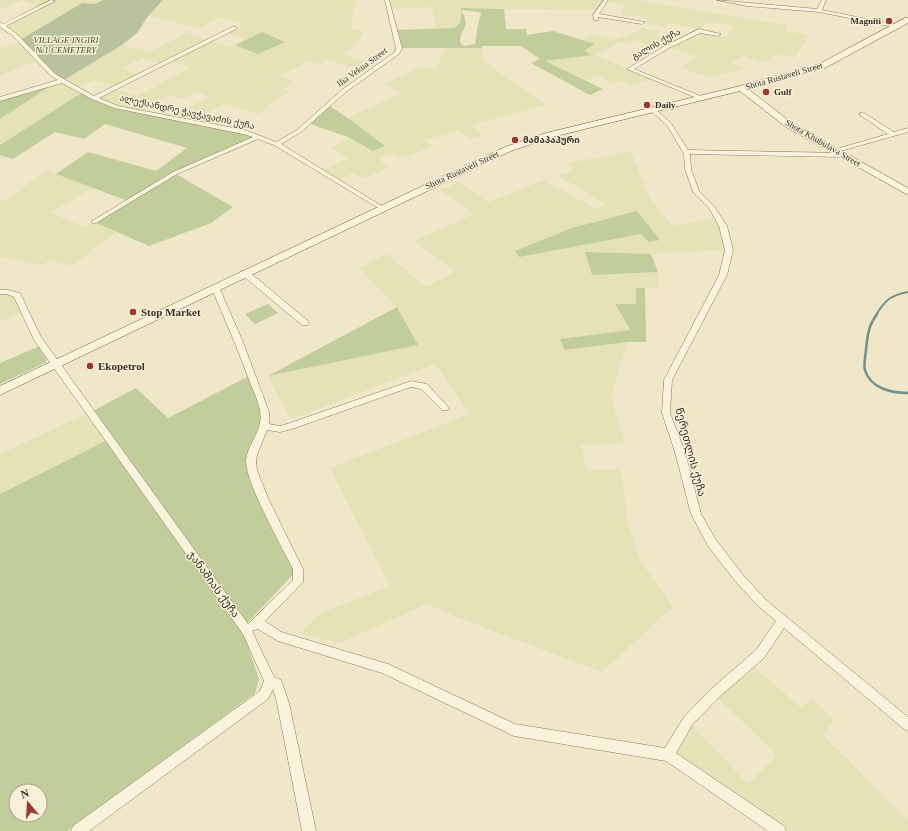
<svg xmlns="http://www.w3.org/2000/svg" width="908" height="831" font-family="'Times New Roman','Noto Sans Georgian',serif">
<rect width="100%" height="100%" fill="#efe7c8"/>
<g fill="#e4e2b6" fill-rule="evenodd">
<polygon points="0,0 103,0 95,4 82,3 20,40 2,26 40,7 22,0 0,10"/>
<polygon points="163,0 354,0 357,7 353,8 352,29 364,31 356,44 342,54 374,64 365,70 327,60 320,64 309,61 281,75 295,82 281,90 289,91 258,114 224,104 190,121 168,117 210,97 198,92 182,99 170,95 135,111 116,107 94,98 114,88 138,96 191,67 169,61 163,64 142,58 122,68 141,75 117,87 94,80 77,88 83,92 0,145 0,119 55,83 62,81 122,45 149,52 187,33 231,47 235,45 258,54 262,32 247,39 226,33 242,24 222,17 198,28 148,16"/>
<polygon points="387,0 635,0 788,25 785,31 809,35 794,58 778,54 763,63 744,56 731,62 744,68 710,78 681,68 697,56 667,47 663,50 634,40 628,44 621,42 595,55 653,79 631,86 621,81 613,84 598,76 585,80 544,61 591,54 583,51 594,44 582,40 595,34 614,40 623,36 626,37 643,28 660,31 656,36 679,41 700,31 726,37 733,26 707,21 701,30 669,23 665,27 646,23 648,19 620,14 626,5 605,2 598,10 461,8 461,21 458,27 453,28 437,29 433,7 389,9"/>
<polygon points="21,42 38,60 0,75 0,48"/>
<polygon points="445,48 482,48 485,62 546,105 471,125 483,136 472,139 458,130 426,140 434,146 401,158 394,153 379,158 388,168 363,179 354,173 337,180 321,171 349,158 332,148 350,138 373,151 385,146 348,118 402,93 385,84 420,67 436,69"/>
<path d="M631,152L649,197L672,226L718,217L729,250L651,254L585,252L592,275L658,272V288H636L637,304L631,330L565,350L627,342L611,397L624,443L581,446L587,470L621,469L628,523L641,562L673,607L602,672L459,618L426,604L340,643L300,634L319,614L390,586L330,468L470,414L435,364L291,419L268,376L418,345L397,307L359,268L387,254L426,287L456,272L414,241L474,214L441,190L458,182L489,202L544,180L596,209L606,204L557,175L572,171L567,163ZM637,211L649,242L641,234L515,252L572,228Z"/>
<polygon points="47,170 92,188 51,213 85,227 94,222 116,232 72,266 49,260 43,265 0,257 0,200 5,201"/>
<polygon points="0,292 17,295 25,312 0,321"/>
<polygon points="91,412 109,439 0,494 0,454"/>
<polygon points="750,663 801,708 812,698 834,721 823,735 908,821 908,831 779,831 668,755 688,721 748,784 777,755 714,694"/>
</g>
<g fill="#c2cd9c" fill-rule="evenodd">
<path d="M461,8L504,9L506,29H526L527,35L553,31L595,44L584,51L592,55L545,61L603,89L590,95L531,63L540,59L521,46H482V48H399L395,30L453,28C462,25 461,20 461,12L464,15L466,23C464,31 458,36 461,44L465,46L475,44L478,25L481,13L480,12L461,10Z"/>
<polygon points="262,32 285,42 258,54 235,45"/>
<polygon points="55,83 0,119 0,99"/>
<polygon points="83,92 116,107 258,137 176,174 233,207 211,223 149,246 94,222 128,201 56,174 88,152 156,171 187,148 105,124 84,139 55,132 13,159 0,155 0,145"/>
<polygon points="328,105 348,118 385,146 373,151 350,138 308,123"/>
<polygon points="637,211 660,240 649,242 641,234 519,257 515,251 572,228"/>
<polygon points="585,252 651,254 658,272 592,275"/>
<polygon points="636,288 645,288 646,342 627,342 565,350 560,339 631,330 615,304 636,304"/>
<polygon points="268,304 278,313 255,324 245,314"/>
<polygon points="397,307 418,345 268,376"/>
<polygon points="42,345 47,362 0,384 0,363"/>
<path d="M251,375L265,412L251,461L298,569L242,629L259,679L255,693L67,831H0V494L109,439L91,412L136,388L168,418ZM16,791H40V815H16Z"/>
</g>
<polygon fill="#bac29b" points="103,0 163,0 148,16 137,33 122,45 62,81 20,40 82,3 95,4"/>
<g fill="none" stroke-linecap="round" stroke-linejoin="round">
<path stroke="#6f928d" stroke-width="2" d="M876,315C885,300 891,295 908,292"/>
<path stroke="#6f928d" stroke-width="2.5" d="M877,314C868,327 868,333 866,349C866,355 863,364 865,370C870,388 891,393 908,393"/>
<g stroke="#8b7a5d" stroke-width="1">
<g id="minor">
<polygon points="51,0 55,1 6,26 17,34 55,74 94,96 232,27 236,27 236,29 99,98 118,106 245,130 276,142 297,130 343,89 395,52 396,48 385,0 389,0 402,48 399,54 347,91 301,132 281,144 385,208 384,209 380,209 274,145 258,139 177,174 96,223 92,223 92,221 173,172 253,137 243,134 114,108 92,99 62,83 0,101 0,97 58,80 51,76 13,36 0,27 0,22 3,24"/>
<polygon points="604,0 608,0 599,14 645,22 642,24 598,17 598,20 594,20 593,15"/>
<polygon points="717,0 817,9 822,0 826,0 822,10 902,26 899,28 819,12 747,6"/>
<polygon points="699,29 721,34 718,36 700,33 669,48 634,69 703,97 703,99 699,99 627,69 665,46"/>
<path d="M650,108H654L671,123L688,150L843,153L846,155L843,157L690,154L691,169L699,191L714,206L727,226L733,250L727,275L672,380L670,413L685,452L701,514L716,540L744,576L766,600L908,717V731L904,729L784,628L764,658L718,698L692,725L676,753L784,826L786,831H768L666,761L514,736L382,673L278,641L258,629L252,631L274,677L281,680L289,703L316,831H302L277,703L273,689L268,699L89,831H71L73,826L260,691L264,681L243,634L34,340L14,297L7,294H0V290H8L20,293L41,337L248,624L293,580V569C282,547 245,482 246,460C248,443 264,429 260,411C258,400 252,388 248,377C237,347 224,317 211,287L215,285L219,287L243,342L269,412V424L280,426L290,423L411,381L427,384L449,408L448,410H442L421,389L411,387L292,429L280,432L267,430L257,455L256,461L257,470L268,498L303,569V582L265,621L281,632L388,664L515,724L665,748L684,717L710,690L756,650L776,621L758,606L736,582L708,546L691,514L675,452L662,413L664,380L719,275L725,250L719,226L709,208L693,192L685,169L684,154L667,125L650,110Z"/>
<polygon points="860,113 864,113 894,132 908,128 908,132 837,152 833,152 833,150 888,134 860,115"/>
<polygon points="242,271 248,271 308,321 309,323 308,325 302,325 242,275"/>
</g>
</g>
<g stroke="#6d5b40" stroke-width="1">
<polygon id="secondary" points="905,18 908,18 908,23 825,68 748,89 792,123 908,188 908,195 786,127 740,91 552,137 511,151 0,395 0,386 505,147 546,133 740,86 819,64"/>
</g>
<use href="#minor" fill="#f9f3dc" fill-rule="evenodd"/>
<use href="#secondary" fill="#f9f3dc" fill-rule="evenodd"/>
</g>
<g fill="#9a382d" stroke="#f6f0d8" stroke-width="1.5">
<circle cx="889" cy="21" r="4"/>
<circle cx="766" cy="92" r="4"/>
<circle cx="647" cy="105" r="4"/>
<circle cx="515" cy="140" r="4"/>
<circle cx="133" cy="312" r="4"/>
<circle cx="90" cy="366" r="4"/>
</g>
<g text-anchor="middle" stroke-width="3" stroke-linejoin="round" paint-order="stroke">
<g font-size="9" font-weight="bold" fill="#3c3020" stroke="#f6f0d8" text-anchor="start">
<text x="881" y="24" text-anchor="end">Magniti</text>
<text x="774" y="95">Gulf</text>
<text x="655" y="108">Daily</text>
<text x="523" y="143">მამაპაპური</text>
</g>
<g font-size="9" font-style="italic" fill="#475827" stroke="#f6f0d8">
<text x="66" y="43">VILLAGE INGIRI<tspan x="66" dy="10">№1 CEMETERY</tspan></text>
</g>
<g font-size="9" fill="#3c3020" stroke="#f6f0d8">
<text transform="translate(656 44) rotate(-29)" y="3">გალის ქუჩა</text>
<text transform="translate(362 67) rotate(-36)" y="3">Ilia Vekua Street</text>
<text transform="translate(784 76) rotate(-16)" y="3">Shota Rustaveli Street</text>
<text transform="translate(187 112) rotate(12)" y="3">ალექსანდრე ჭავჭავაძის ქუჩა</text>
<text transform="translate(823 143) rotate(30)" y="3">Shota Khubulava Street</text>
<text transform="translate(462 170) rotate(-25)" y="3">Shota Rustaveli Street</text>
</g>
<g font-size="11" font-weight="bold" fill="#3c3020" stroke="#f6f0d8" text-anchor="start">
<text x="141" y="316">Stop Market</text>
<text x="98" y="370">Ekopetrol</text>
</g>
<g font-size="11" fill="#3c3020" stroke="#f6f0d8">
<text transform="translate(691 452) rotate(75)" y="4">წერეთლის ქუჩა</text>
<text transform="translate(214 584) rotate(54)" y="4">ჯანაშიას ქუჩა</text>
</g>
</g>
<g transform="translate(28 803) rotate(342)"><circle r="19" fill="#f6f0d8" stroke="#aca38e"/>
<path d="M0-3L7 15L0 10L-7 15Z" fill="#9a382d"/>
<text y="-6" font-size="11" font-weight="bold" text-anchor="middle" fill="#3c3020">N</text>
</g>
</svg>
